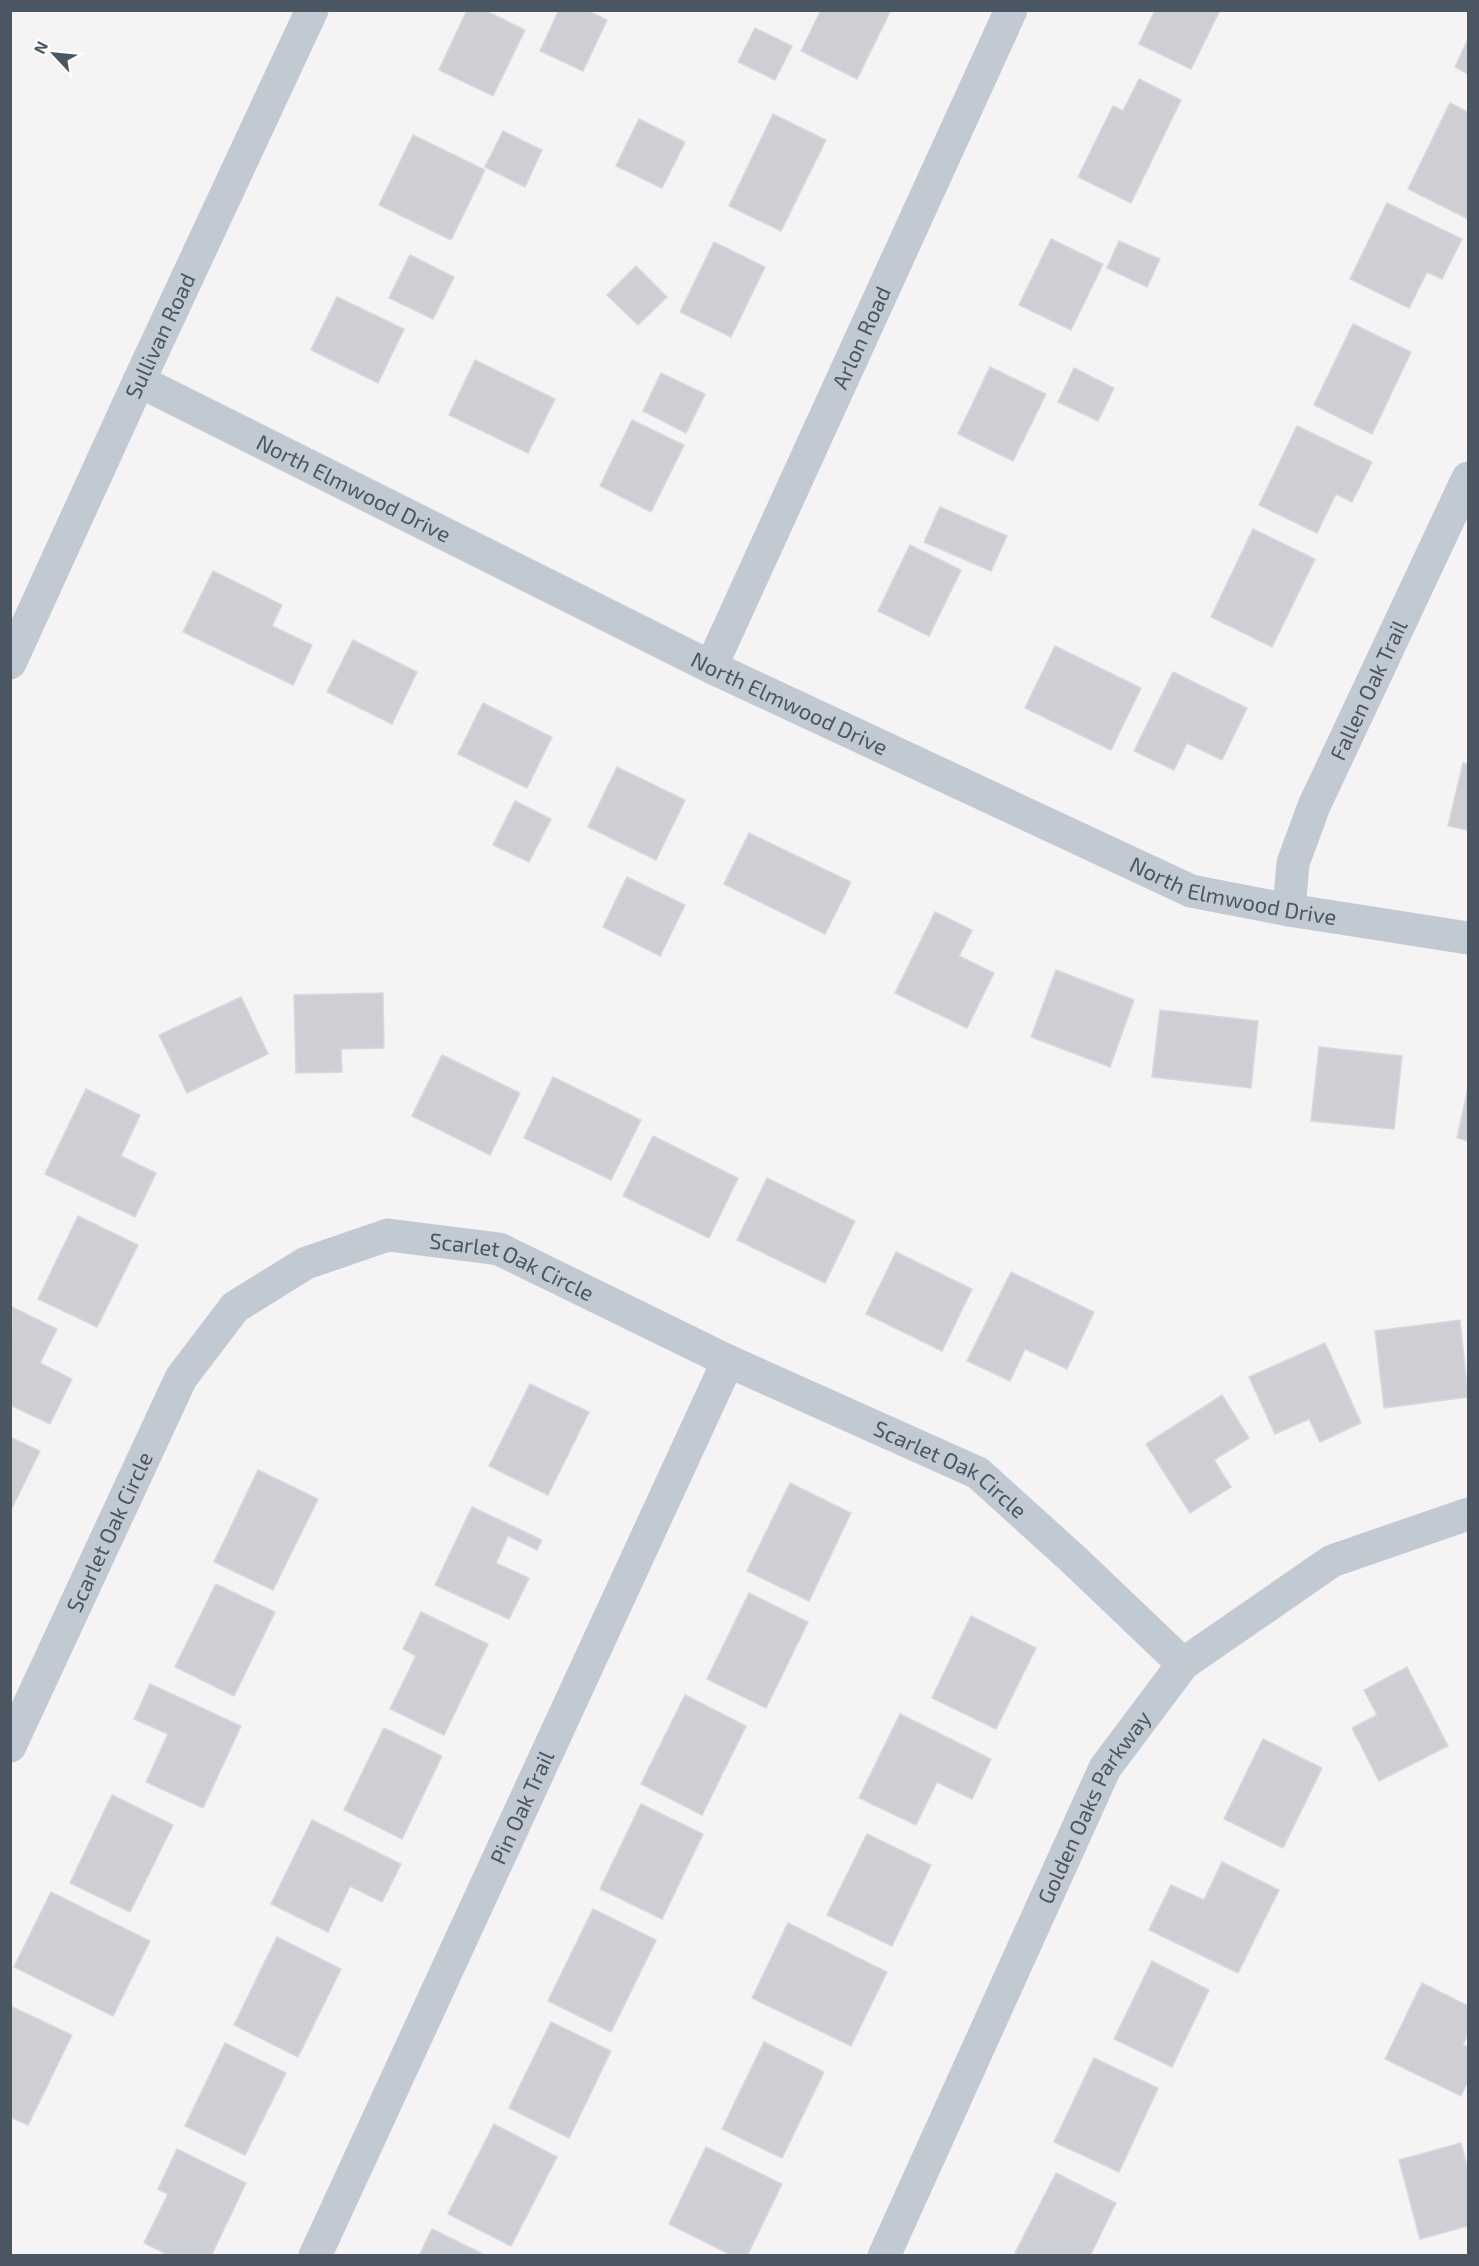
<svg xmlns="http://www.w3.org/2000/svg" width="1479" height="2266" font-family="'Exo 2',sans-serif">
<rect width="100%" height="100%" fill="#f5f3f3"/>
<g fill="#cdcfd5" stroke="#d7d9de" stroke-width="1.5">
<polygon points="467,10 484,10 525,30 493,96 439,70"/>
<polygon points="559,10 586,10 607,20 583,71 540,51"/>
<polygon points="821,10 890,12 857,79 801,51"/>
<polygon points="1155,10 1220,10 1191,69 1139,44"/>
<polygon points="755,28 792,46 775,80 738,62"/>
<polygon points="1468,39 1468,74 1455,67"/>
<polygon points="1139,79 1181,100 1131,203 1078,177 1113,106 1123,111"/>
<polygon points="1450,103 1468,112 1468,219 1408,189"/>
<polygon points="773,114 826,140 781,231 729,206"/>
<polygon points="639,119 685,142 662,188 616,166"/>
<polygon points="503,131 542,150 525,187 485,167"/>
<polygon points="413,135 485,170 451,240 379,205"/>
<polygon points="1387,203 1462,239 1442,279 1427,272 1409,308 1350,279"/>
<polygon points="1051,239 1103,264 1071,330 1019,305"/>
<polygon points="1119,241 1160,259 1147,287 1107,268"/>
<polygon points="714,242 765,267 731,337 680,312"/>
<polygon points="410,255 454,277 433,319 389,298"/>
<polygon points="636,266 667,297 638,325 607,295"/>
<polygon points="337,297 404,329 378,383 311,350"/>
<polygon points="1353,324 1411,352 1372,434 1314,405"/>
<polygon points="475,360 555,399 528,453 449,415"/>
<polygon points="990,367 1046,394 1013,461 958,434"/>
<polygon points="1074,368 1114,388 1098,421 1058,402"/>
<polygon points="661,373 705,394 686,433 643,411"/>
<polygon points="632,420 684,445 651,512 600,486"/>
<polygon points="1297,426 1372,462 1352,502 1336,494 1317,533 1259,505"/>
<polygon points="940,507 1007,536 991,571 924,542"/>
<polygon points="1253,529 1315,559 1272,647 1211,617"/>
<polygon points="910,545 961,570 929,636 878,611"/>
<polygon points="213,571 282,605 272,626 312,645 293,685 183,632"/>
<polygon points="353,640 417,672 392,724 327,692"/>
<polygon points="1055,646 1141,688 1111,750 1025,708"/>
<polygon points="1173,672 1247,708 1222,760 1187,743 1174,770 1134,751"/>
<polygon points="483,703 552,737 527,788 458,754"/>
<polygon points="1463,763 1468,764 1468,830 1448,826"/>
<polygon points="617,767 685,800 656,860 588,827"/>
<polygon points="515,801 551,819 529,862 493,845"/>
<polygon points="749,833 851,882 825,934 724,884"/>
<polygon points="627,877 685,905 660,956 603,927"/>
<polygon points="935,912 972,930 959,956 994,973 967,1028 895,993"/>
<polygon points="1056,970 1134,1000 1110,1067 1031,1037"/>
<polygon points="383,993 384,1048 341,1049 342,1072 296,1073 294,995"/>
<polygon points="241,997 268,1054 187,1093 159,1035"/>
<polygon points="1160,1010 1258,1021 1251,1088 1152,1077"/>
<polygon points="1319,1047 1402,1056 1394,1129 1311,1121"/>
<polygon points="442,1055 520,1093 490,1155 412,1116"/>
<polygon points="553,1077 641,1120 611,1180 524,1138"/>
<polygon points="1468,1088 1468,1141 1457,1138"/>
<polygon points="86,1089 140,1115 121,1156 156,1173 135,1217 45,1174"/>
<polygon points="653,1136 738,1178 709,1238 623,1196"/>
<polygon points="767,1178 855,1221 825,1283 737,1240"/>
<polygon points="78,1216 138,1245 97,1327 38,1299"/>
<polygon points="896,1252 972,1289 942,1351 866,1314"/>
<polygon points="1011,1272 1094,1312 1067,1369 1025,1349 1010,1381 967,1361"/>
<polygon points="12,1307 57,1329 40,1363 72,1379 50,1424 10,1405"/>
<polygon points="1460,1320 1468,1397 1384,1408 1375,1331"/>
<polygon points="1325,1343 1361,1423 1320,1442 1309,1419 1275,1434 1249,1377"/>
<polygon points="530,1384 589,1412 548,1495 489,1466"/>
<polygon points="1222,1395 1249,1438 1214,1460 1231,1487 1190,1513 1146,1444"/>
<polygon points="10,1437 40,1451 10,1512"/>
<polygon points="258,1470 318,1499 273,1590 214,1562"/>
<polygon points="790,1483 851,1513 809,1601 747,1571"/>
<polygon points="472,1507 542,1540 537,1550 508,1536 496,1563 529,1578 509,1619 435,1585"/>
<polygon points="216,1584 275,1612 234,1696 175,1667"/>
<polygon points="749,1593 808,1622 766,1708 707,1679"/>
<polygon points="421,1612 488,1644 444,1735 390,1709 416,1656 403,1649"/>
<polygon points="971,1616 1036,1648 996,1729 932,1698"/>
<polygon points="1407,1667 1448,1746 1379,1781 1352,1728 1377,1715 1364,1690"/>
<polygon points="150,1684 241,1726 203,1808 146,1782 168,1734 134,1719"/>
<polygon points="685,1695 746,1726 702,1815 641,1784"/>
<polygon points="900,1714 991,1759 972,1799 937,1782 916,1825 859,1798"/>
<polygon points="384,1728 442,1756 402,1839 344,1810"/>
<polygon points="1263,1739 1322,1768 1283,1848 1224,1819"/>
<polygon points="112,1795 173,1825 130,1912 70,1883"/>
<polygon points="641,1804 703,1834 662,1919 600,1889"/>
<polygon points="312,1820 401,1864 382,1902 350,1886 328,1932 271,1904"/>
<polygon points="867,1834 931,1865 892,1946 827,1915"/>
<polygon points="1222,1862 1279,1890 1238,1973 1149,1930 1171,1885 1204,1900"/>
<polygon points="51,1892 150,1941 113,2016 14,1967"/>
<polygon points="593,1909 656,1940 611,2032 548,2001"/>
<polygon points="788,1923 887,1972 851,2046 752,1998"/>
<polygon points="277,1937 341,1969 298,2057 234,2025"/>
<polygon points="1152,1961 1209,1990 1172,2067 1114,2039"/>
<polygon points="1422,1983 1468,2006 1468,2033 1463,2045 1468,2047 1468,2081 1461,2096 1385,2059"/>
<polygon points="10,2006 72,2035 28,2125 10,2117"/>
<polygon points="551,2022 611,2051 569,2138 509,2108"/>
<polygon points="764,2042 824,2072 782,2158 722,2129"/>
<polygon points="225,2043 286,2073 245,2155 185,2126"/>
<polygon points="1094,2058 1158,2088 1119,2172 1054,2142"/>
<polygon points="494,2124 557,2157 511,2246 448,2214"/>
<polygon points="1461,2143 1468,2170 1468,2226 1420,2239 1399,2160"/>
<polygon points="706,2147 782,2184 747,2256 733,2256 669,2224"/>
<polygon points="177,2149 246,2183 211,2256 170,2256 144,2243 168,2194 158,2189"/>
<polygon points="1056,2173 1116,2203 1090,2256 1020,2256 1015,2253"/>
<polygon points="432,2229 487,2256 419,2256"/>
</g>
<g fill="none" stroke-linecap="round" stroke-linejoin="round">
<g stroke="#c1cad2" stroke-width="33">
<path id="s1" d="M139,381L711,667L1191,891L1289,910L1468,938"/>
<path id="s2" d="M711,667L1011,10"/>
<path id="s3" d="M1289,910L1293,863L1314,806L1468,478"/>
<path id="s4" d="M10,1746L181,1378L235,1307L306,1263L388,1235L499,1249L728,1361L978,1473L1073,1559L1183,1664"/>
<path id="s5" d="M315,2256L728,1361"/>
<path id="s6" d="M884,2256L1105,1768L1183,1664L1332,1561L1468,1514"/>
</g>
<path stroke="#c1cad2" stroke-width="33" id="s7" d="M10,663L139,381L312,10"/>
</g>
<g text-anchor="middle" stroke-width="4.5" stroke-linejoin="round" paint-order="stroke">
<g font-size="22" fill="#4a5661" stroke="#fff">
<text dy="8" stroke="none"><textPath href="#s7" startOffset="360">Sullivan Road</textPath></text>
<text dy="8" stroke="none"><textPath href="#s2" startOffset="362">Arlon Road</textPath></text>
<text dy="8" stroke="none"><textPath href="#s1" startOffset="240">North Elmwood Drive</textPath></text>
<text dy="8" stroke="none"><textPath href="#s3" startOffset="236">Fallen Oak Trail</textPath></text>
<text dy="8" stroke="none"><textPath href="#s1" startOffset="726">North Elmwood Drive</textPath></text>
<text dy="8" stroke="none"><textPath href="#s1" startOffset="1210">North Elmwood Drive</textPath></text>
<text dy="8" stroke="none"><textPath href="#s4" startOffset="794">Scarlet Oak Circle</textPath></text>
<text dy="8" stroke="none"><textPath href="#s4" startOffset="1280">Scarlet Oak Circle</textPath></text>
<text dy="8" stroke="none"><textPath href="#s4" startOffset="236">Scarlet Oak Circle</textPath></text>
<text dy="8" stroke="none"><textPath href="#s5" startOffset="494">Pin Oak Trail</textPath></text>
<text dy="8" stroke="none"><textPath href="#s6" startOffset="496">Golden Oaks Parkway</textPath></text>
</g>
</g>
<rect width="1479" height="2266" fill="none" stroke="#4a5661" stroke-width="24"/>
<g transform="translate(54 54) rotate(296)" stroke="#ffffff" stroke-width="4.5" paint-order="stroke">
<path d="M0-4.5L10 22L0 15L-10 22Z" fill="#4a5661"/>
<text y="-9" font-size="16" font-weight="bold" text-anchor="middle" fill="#4a5661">N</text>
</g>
</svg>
